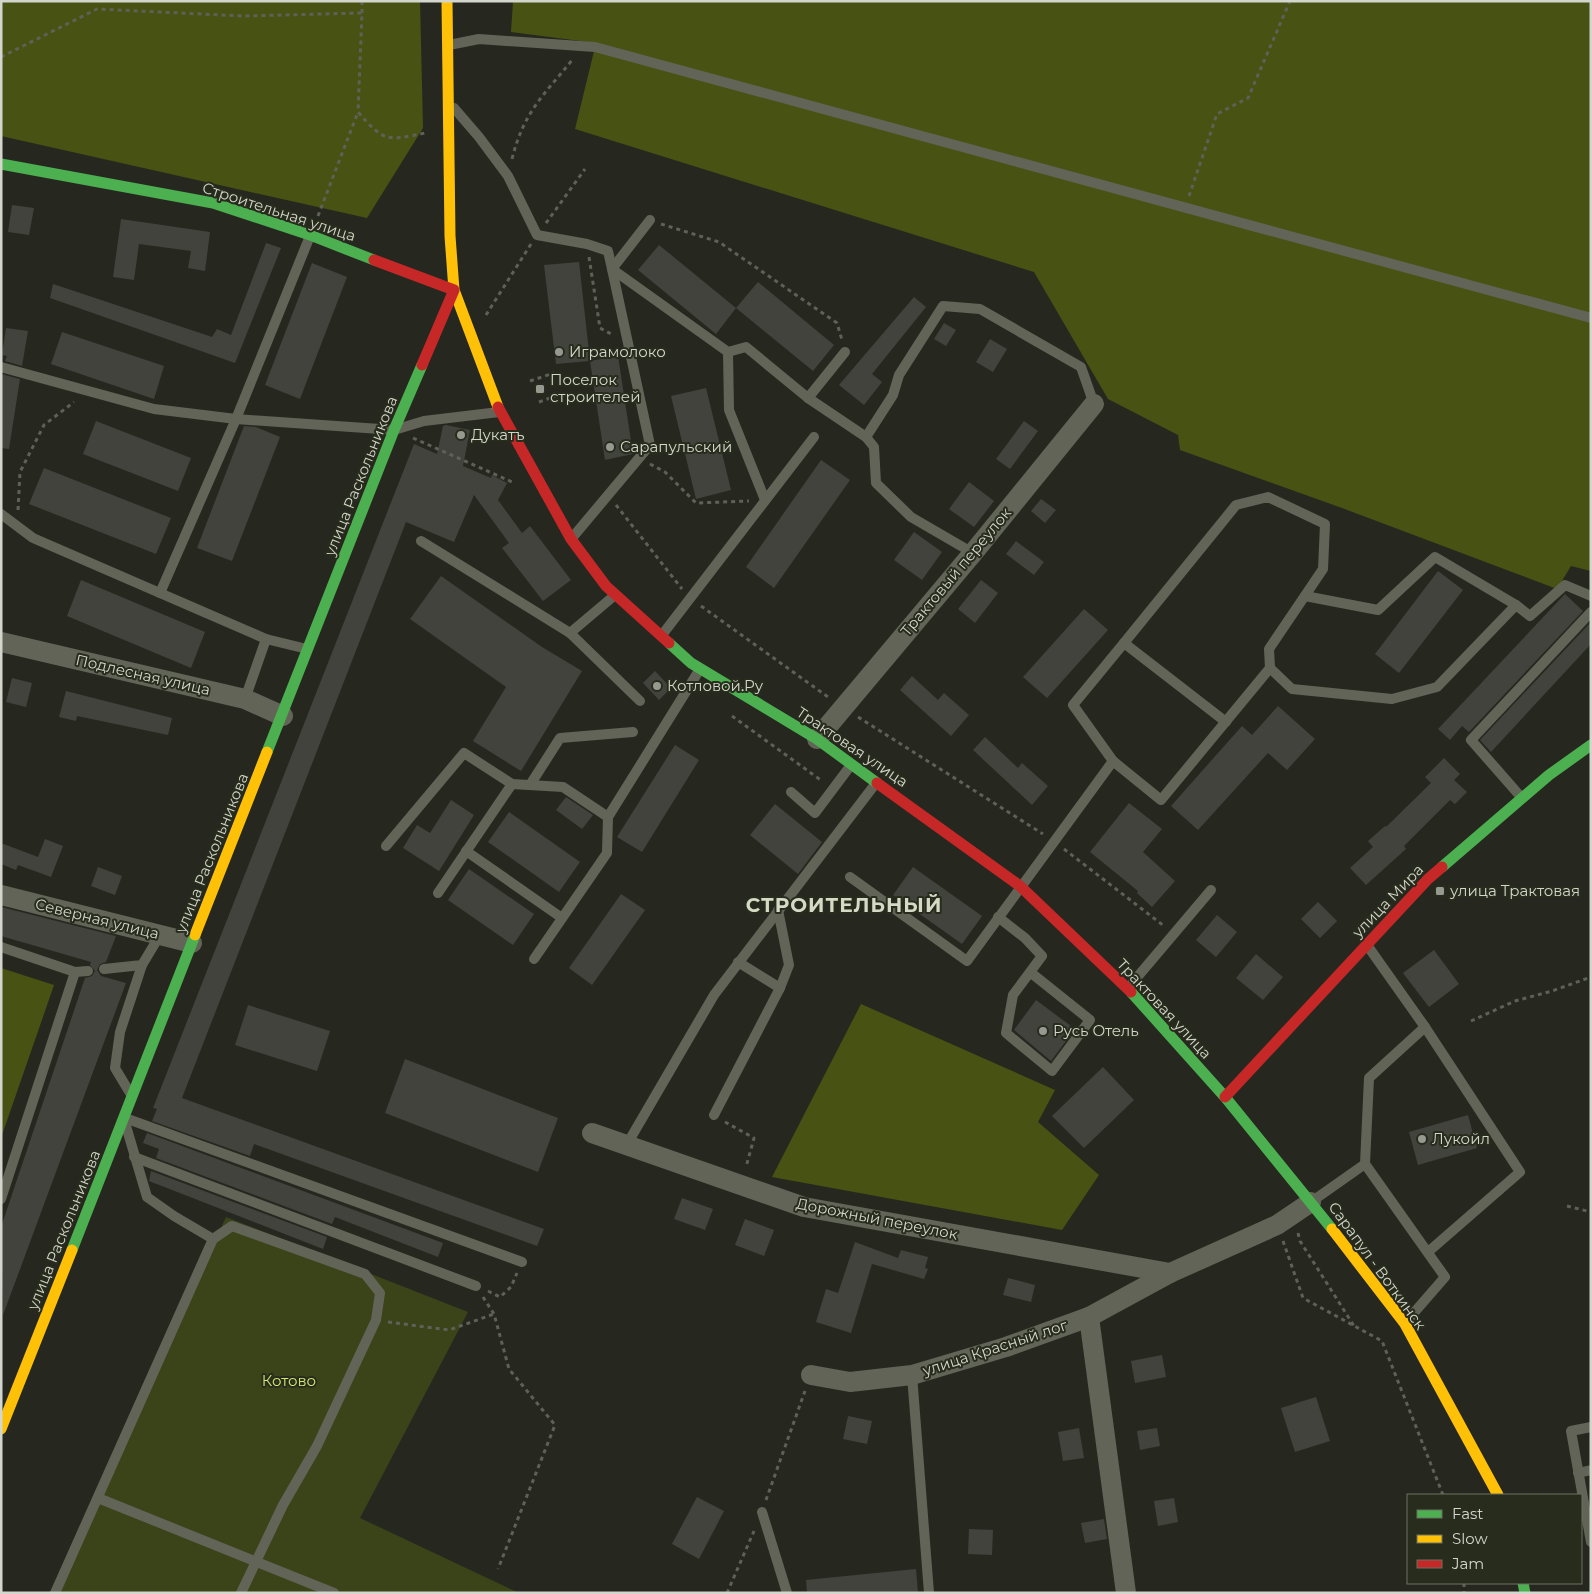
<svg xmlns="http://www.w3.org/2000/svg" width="1592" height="1594" font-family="Montserrat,sans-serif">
<rect width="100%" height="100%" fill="#262820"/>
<polygon fill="#3b4319" points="226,1217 468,1312 360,1518 519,1593 52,1593"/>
<g fill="#485213">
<polygon points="1,1 420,1 423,128 367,218 1,136"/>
<polygon points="513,1 1591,1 1591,571 1571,566 1557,589 1342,508 1180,450 1178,435 1108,399 1034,272 575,129 596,43 511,32"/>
<polygon points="1,968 54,985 1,1138"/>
<polygon points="861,1004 1055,1090 1038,1122 1099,1175 1062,1230 772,1177"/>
</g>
<g fill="#41433c">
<polygon points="12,205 34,208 29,235 8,232"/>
<polygon points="121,219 210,232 205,271 188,268 191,251 139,244 134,280 113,277"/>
<polygon points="266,243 281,248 235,363 50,298 53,284 212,337 217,329 231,335"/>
<polygon points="659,245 736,308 716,334 638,270"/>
<polygon points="579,262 590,361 556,364 544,265"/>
<polygon points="312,263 347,277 300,399 265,385"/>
<polygon points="758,282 834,345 813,371 736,308"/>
<polygon points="914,297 926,307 872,374 882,382 864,405 839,385"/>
<polygon points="944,323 956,330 946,346 934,339"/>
<polygon points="6,328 28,331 22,366 5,361 7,356 2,355"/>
<polygon points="62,332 164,366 154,399 51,364"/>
<polygon points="990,339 1007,349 993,372 976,362"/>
<polygon points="618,356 633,454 605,460 590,361"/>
<polygon points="1,374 20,379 9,449 1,448"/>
<polygon points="706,388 731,490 696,499 671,396"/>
<polygon points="96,421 191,458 178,491 83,454"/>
<polygon points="1024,421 1038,431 1010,469 996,459"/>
<polygon points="446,425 470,430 463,466 491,478 492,475 507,483 498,500 522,533 530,526 571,580 543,601 502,548 509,543 474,495 454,542 406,522 182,1098 544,1229 537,1246 254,1144 250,1156 152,1121 157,1109 153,1108 414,444 437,454 443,426"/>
<polygon points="244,426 256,427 280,437 232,561 197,548"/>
<polygon points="821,460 850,480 774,588 746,567"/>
<polygon points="44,468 171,518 156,554 29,504"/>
<polygon points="969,482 994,501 974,527 949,509"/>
<polygon points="1041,499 1056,510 1045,523 1031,511"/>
<polygon points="914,532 942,552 922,580 894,560"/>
<polygon points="1016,541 1044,562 1034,575 1006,554"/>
<polygon points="1438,571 1463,590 1399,673 1375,654"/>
<polygon points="441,576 542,647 582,671 521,771 473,741 506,687 410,619"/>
<polygon points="81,580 205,632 191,668 67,616"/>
<polygon points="981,580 998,593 975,623 958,609"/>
<polygon points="1565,594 1583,611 1469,732 1462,726 1450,740 1438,729"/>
<polygon points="1084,609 1108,630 1047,698 1023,677"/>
<polygon points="1591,622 1591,644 1491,752 1480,740"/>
<polygon points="655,671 671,688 659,700 643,683"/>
<polygon points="912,676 938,700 944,693 969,715 951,736 900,690"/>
<polygon points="12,678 32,683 26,707 6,702"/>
<polygon points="66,691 172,718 168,735 77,716 76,721 59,717"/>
<polygon points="1278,706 1315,739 1287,770 1268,753 1198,830 1171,806 1242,726 1252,735"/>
<polygon points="985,737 1018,768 1022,763 1048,786 1032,805 973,750"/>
<polygon points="675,745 699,760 642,852 617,837"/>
<polygon points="1444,758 1460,774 1454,780 1467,792 1455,804 1450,800 1404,846 1406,849 1366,885 1350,868 1373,847 1368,841 1385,826 1386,827 1431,783 1425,777"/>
<polygon points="566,797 593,815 582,829 556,810"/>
<polygon points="451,800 474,815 439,871 403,848 417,825 430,833"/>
<polygon points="1129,803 1162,829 1143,852 1175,881 1152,907 1137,893 1138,891 1090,852"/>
<polygon points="775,804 822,842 798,874 750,835"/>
<polygon points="509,812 580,862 559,892 488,842"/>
<polygon points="45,839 63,846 51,877 18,865 16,870 1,864 1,843 38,857"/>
<polygon points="98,867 122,876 115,895 91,886"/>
<polygon points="913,867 982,916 962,944 893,895"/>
<polygon points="469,869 534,914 513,945 448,900"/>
<polygon points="621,894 645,910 592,985 569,968"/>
<polygon points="1318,902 1337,921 1320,938 1301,919"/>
<polygon points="1,907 116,936 106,962 100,964 97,970 101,976 126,983 3,1315 1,1227 85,978 92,976 95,971 90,965 91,962 1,936"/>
<polygon points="1217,915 1237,932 1216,957 1196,940"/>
<polygon points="1434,950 1459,984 1429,1007 1403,973"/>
<polygon points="1256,954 1283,977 1263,1000 1236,978"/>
<polygon points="1036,1000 1075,1029 1051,1061 1014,1030"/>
<polygon points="248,1005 330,1031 317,1071 235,1045"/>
<polygon points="405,1059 558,1118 538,1172 385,1113"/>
<polygon points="1103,1067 1134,1100 1084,1148 1052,1116"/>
<polygon points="1468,1115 1477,1148 1418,1165 1409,1132"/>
<polygon points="147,1133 443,1243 438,1257 335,1217 332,1224 156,1158 159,1149 143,1143"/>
<polygon points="151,1171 327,1237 323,1249 149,1181"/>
<polygon points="682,1198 713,1209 705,1230 674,1219"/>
<polygon points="745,1219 774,1230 764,1256 735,1245"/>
<polygon points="855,1242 898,1258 901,1250 928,1257 925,1268 928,1269 924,1279 872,1264 851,1333 816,1322 826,1289 838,1293"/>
<polygon points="1008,1278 1035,1285 1031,1302 1003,1295"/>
<polygon points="1162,1355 1166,1377 1135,1383 1131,1361"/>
<polygon points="1316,1397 1330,1441 1295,1452 1281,1408"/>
<polygon points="848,1416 872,1421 867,1444 843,1439"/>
<polygon points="1079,1428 1084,1458 1063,1461 1058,1432"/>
<polygon points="1157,1428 1160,1446 1140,1450 1137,1431"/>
<polygon points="697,1497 724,1511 699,1559 672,1544"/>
<polygon points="1174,1498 1178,1522 1158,1526 1154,1501"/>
<polygon points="1104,1519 1107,1539 1085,1543 1081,1523"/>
<polygon points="969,1529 993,1530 992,1555 968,1554"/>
<polygon points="916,1569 918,1593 807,1593 806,1580"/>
</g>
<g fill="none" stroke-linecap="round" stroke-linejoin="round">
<g stroke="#5f6158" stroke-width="3" stroke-dasharray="4 4" stroke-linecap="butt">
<polyline points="362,13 362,1"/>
<path d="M1,57L97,9L243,16L362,13L358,112C384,142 387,141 425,133L426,130"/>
<path d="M512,159C524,111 544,95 573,59"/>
<polyline points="1189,196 1217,114 1248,98 1290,1"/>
<polyline points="318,216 358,112"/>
<polyline points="546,223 585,169"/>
<polyline points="661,224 719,242 837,323 842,340"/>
<polyline points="589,257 600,328 613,335"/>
<polyline points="486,315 531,244"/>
<polyline points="530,381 554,373"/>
<polyline points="539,402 561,394"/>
<polyline points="413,438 512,482"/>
<polyline points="650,464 665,472 696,503 749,501"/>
<polyline points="616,505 682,589"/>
<polyline points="18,510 20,472 44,425 74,402"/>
<polyline points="701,606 828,697"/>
<polyline points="732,716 822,781"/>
<polyline points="858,717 1043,834"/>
<polyline points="1064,849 1164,926"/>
<polyline points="1471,1021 1515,1001 1552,991 1591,977"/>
<polyline points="725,1122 754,1138 746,1167"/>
<polyline points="1567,1206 1591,1212"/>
<polyline points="1298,1233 1300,1241 1354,1326"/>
<polyline points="1283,1241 1303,1298 1382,1341 1443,1495"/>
<polyline points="488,1291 500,1297 511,1287 517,1273"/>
<polyline points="483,1297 494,1314 509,1369 555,1425 498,1569"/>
<polyline points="388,1322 449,1330 494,1314"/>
<polyline points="766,1500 805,1391"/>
<polyline points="1464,1583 1464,1593"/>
<polyline points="727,1593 754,1531"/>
</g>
<g stroke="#626458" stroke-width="10">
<polyline points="449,45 479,39 595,47 1591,318"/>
<polyline points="454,108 479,137 508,176 537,235 587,244 608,251 612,269 728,352 746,347 808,398 866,437 874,447 876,483 911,517 973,553"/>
<polyline points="728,352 729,410 765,500"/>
<polyline points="1,367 154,409 236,419 394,430 424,421 499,412"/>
<polyline points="808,398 845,352"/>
<polyline points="866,437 893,395 899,375 943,306 980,309 1081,367 1094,404"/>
<polyline points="1,514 33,538 266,639 307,649"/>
<polyline points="572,538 650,445 612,269 650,220"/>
<polyline points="421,541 570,633 615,595"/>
<polyline points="160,593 236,419 310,236"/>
<polyline points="1305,596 1378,610 1435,557 1516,605"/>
<polyline points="570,633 640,701"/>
<polyline points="662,635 814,437"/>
<polyline points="1124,643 1236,505 1268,497 1325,524 1323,569 1269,649 1270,668 1292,689 1392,699 1437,687 1516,605 1530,616 1565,585 1591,596"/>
<polyline points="245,699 266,639"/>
<polyline points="1113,761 1073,705 1124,643 1226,722"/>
<polyline points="530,785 560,738 633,732"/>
<polyline points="791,792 815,813 851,765"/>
<polyline points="1521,797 1471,740 1591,612"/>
<polyline points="386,846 464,753 512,784 563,787 608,817 700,669"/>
<polyline points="466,851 562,918"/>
<polyline points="850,877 967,961 1113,761 1161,800 1270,668"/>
<polyline points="438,893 512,784"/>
<polyline points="778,910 789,965 780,988"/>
<polyline points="998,917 1025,938 1042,956 1013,995 1006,1033 1052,1071 1090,1020 1030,972"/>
<polyline points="1367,945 1425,1027 1369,1078 1365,1164 1445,1277 1405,1323"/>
<polyline points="1,947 75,972"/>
<polyline points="534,959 607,853 608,817"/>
<polyline points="104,969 142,965 160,935"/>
<polyline points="1128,988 1211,890"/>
<polyline points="1425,1027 1520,1172 1428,1252"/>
<polyline points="130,1093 115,1068 120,1032 142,965"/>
<polyline points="714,1115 780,988 738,962"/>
<polyline points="125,1118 522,1262"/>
<polyline points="126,1126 147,1197 174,1216 213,1239"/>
<polyline points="626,1146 714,995 876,783"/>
<polyline points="134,1157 476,1286"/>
<polyline points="1,1199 75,972 88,971"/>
<polyline points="1311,1202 1365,1164"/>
<polyline points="912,1375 929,1593"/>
<polyline points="1591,1427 1571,1431 1591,1542"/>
<polyline points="1578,1473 1591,1470"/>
<polyline points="98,1498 334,1593"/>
<polyline points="762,1512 787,1593"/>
<polyline points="55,1593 213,1239 232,1226 365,1274 380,1293 376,1320 317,1446 283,1505 241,1593"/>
</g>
<g stroke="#626458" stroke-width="20">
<polyline points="1,642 245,699 283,716"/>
<polyline points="817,739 973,553 1094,404"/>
<polyline points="1,895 192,943"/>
<polyline points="592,1133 804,1207 1170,1273"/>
<polyline points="1089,1317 1126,1593"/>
<polyline points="811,1375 850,1382 912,1375 1006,1347 1089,1317 1170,1273 1277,1225 1311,1202"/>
</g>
<g stroke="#4caf50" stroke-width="11">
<polyline points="1,164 213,203 310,235 374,260"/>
<polyline points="669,643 691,663 817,739 877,783"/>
<polyline points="267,752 394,430 422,365"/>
<polyline points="1442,867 1549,775 1591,745"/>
<polyline points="1131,992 1225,1097 1332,1229"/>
<polyline points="72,1250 195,935"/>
<polyline points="1523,1583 1525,1593"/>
</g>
<g stroke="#ffc107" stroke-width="11">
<polyline points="447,1 450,236 454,290 498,407"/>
<polyline points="195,935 267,752"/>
<polyline points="1332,1229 1405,1324 1498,1495"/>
<polyline points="1,1429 72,1250"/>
</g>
<g stroke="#c62828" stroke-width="11">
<polyline points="374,260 454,290 422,365"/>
<polyline points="498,407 571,539 606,586 669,643"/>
<polyline points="877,783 1020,886 1131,992"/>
<polyline points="1225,1097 1428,879 1442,867"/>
</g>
</g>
<g fill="#969990" stroke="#282c1c" stroke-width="2">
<circle cx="559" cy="352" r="5"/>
<rect x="535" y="384" width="10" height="10" rx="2.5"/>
<circle cx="461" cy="435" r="5"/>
<circle cx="610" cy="447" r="5"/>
<circle cx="657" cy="686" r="5"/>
<rect x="1435" y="886" width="10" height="10" rx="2.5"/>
<circle cx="1043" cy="1031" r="5"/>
<circle cx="1422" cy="1139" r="5"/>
</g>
<g text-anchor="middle" stroke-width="4" stroke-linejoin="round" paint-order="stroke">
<g font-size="15" fill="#d3d6cc" stroke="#282c1c">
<text transform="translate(279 212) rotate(18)" y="5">Строительная улица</text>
<text transform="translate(361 476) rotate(-68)" y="5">улица Раскольникова</text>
<text transform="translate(956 572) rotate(-50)" y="5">Трактовый переулок</text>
<text transform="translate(143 675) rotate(13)" y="5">Подлесная улица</text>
<text transform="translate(852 747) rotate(34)" y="5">Трактовая улица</text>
<text transform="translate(212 853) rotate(-68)" y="5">улица Раскольникова</text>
<text transform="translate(1388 901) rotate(-46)" y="5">улица Мира</text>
<text transform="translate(97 919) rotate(14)" y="5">Северная улица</text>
<text transform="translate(1164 1009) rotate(47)" y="5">Трактовая улица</text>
<text transform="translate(877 1219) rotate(11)" y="5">Дорожный переулок</text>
<text transform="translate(64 1230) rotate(-68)" y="5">улица Раскольникова</text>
<text transform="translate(1377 1266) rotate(54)" y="5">Сарапул - Воткинск</text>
<text transform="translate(995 1348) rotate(-18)" y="5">улица Красный лог</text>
</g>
<g font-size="15" fill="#d3d6cc" stroke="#282c1c" text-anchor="start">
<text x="569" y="357">Играмолоко</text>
<text x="550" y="385">Поселок<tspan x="550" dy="17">строителей</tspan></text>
<text x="471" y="440">Дукатъ</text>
<text x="620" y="452">Сарапульский</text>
<text x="667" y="691">Котловой.Ру</text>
<text x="1450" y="896">улица Трактовая</text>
<text x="1053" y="1036">Русь Отель</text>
<text x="1432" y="1144">Лукойл</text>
</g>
<g font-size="15" fill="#cfe871" stroke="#282c1c">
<text x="289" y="1386">Котово</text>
</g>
<g font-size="20" font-weight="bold" letter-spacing="1" fill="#d4dac6" stroke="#282c1c">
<text x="844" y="912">СТРОИТЕЛЬНЫЙ</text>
</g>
</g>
<rect width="1592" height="1594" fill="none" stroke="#d3d6cc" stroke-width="5"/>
<rect x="1407" y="1494" width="175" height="90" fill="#282c1c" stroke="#6c7062"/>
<rect x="1417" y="1510" width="25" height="8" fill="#4caf50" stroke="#6c7062"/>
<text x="1452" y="1519" font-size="15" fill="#d3d6cc">Fast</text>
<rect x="1417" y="1535" width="25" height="8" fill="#ffc107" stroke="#6c7062"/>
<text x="1452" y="1544" font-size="15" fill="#d3d6cc">Slow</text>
<rect x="1417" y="1560" width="25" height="8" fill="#c62828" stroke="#6c7062"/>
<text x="1452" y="1569" font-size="15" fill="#d3d6cc">Jam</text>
</svg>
